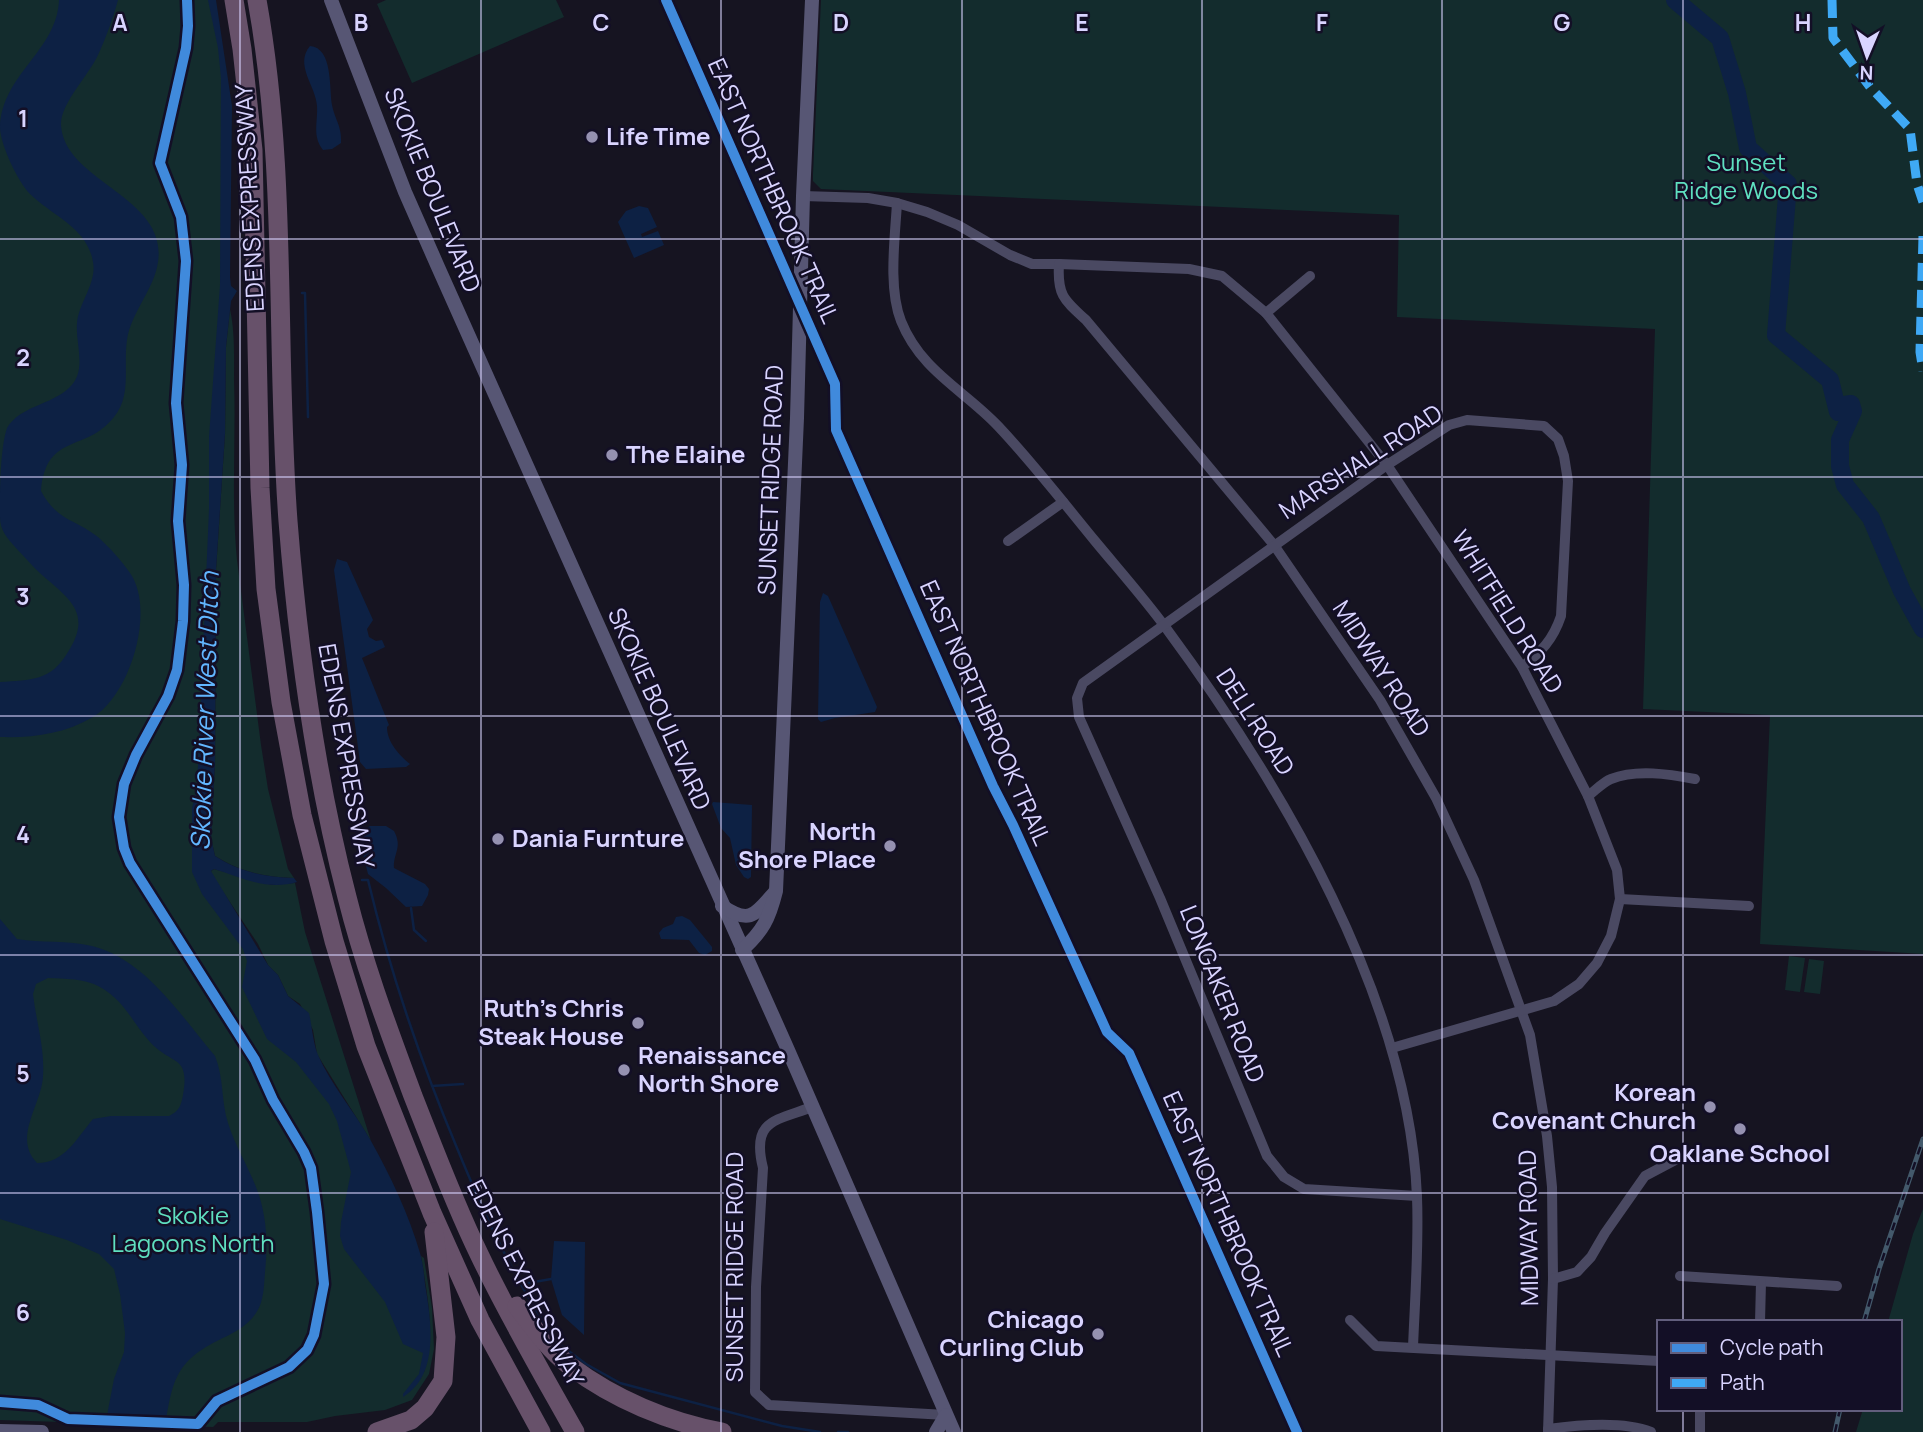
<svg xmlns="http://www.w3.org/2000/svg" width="1923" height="1432" font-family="Manrope,sans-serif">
<rect width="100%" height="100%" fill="#161421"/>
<g fill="#132c2d">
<path d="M0,0H212L223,68L226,153L198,851L418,1253L424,1372C436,1334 427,1294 421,1256L424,1258L432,1308L434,1349L429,1374L412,1400L385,1410L335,1416L307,1422H218L213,1427L0,1420Z"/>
<polygon points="386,0 556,0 564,17 412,83 377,4"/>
<polygon points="821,0 1923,0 1923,954 1760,944 1770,715 1643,709 1655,329 1397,317 1399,215 821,189 813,181 813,174"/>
<path d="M230,309C235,332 234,356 234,380C236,440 231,500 237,560L261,745L268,789L288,869L294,878C264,877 241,872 215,856L211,838L215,763L216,570L225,434L226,347Z"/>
<polygon points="214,869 272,885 295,883 305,932 371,1141 317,1054 313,1030 300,1004 288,996 278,975 268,965 258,944 213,877 211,871"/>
<polygon points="1789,956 1805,958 1800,992 1785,990"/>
<polygon points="1809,959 1824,961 1820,994 1804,992"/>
<polygon points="1923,1209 1923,1432 1856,1432 1863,1409 1900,1409 1900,1322 1888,1322 1913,1234"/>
</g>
<g fill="#0d2144" fill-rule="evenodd">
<path d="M59,0H118C113,18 106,38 98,55C89,75 60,104 61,125C64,182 168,196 158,262C154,290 131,312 127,340C123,367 132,395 114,417C86,453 46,432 41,491C57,521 75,519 98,537C109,547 122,561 130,573C156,610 130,695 93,717C64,734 33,738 0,737V682C31,680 51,681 68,652C92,614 71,600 42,575C33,567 25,557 16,548C7,538 0,530 0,517C0,492 0,449 7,428C20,406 51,405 69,388C88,371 75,344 77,323C79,302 97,283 93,262C88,228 51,215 30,194C18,182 0,144 0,127C2,74 57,51 59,0Z"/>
<path d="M208,0H216L232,106L230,277L231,286L237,291L231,301L226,347L225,434L216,570L215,763L211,838L215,856C240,872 264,877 294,878L297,882C267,891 243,878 214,869L211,871L268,965L278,975L288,996L309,1013C312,1026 313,1043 318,1055C331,1085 355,1112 371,1141C390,1175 409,1215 420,1253C423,1263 424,1274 425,1284C431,1320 440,1375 403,1397V1394L419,1374L423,1353L403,1344L385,1302L344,1249L340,1236L341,1222L351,1172L337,1121L329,1104L296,1062L267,1039L242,987L247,961L243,949L202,894L192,872V808L197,789L209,509V437L220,285L221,78L218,48Z"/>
<path d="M310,46C333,48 329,87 332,105C335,120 342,126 341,143L332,149L323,150C312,136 318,122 317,106C316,86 294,65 310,46Z"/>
<polygon points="639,206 648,208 657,227 641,234 642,237 658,231 664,245 634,258 618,222 626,211"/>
<path d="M337,559L347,562L373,620L367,629L369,637L376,641L382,640L385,647L362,658L389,725L387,727C387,742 399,755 410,764L406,767L366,769L360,762L334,570Z"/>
<polygon points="823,593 828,596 877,707 875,712 835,718 821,722 818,719 820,602"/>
<polygon points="713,802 752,805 751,877 748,879 744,877 736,865 730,838 721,828 712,804"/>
<path d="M370,826H386L394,831C403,848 393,853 394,868L425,884L429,889L428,895L422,906L406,907L386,888L368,874L359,839L361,831Z"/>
<polygon points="682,916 690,920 712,947 712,951 705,955 699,953 689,940 661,939 659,933 663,928 673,924 676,917"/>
<path d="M0,919L17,939C41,943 68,940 92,946C145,959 181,1016 215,1056C224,1078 221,1101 228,1123C235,1146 248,1166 256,1187C267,1215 268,1243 265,1272C264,1285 264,1302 256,1313C247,1327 231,1334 217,1341C172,1363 172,1387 164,1432H106L108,1410L114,1379L124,1352L125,1333L120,1294L114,1269L99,1254L67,1240L0,1219ZM48,978C65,979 84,978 100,987C125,1001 132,1022 150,1042C172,1066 190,1054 183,1095C181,1106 179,1111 169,1116H111L93,1119C76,1139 65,1163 37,1163C12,1138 42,1104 43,1076C45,1049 36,1021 33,994L36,984Z"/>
<polygon points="554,1241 585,1242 584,1335 562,1315 551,1279"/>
</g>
<polygon fill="#161421" points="104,1417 170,1420 167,1432 103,1432"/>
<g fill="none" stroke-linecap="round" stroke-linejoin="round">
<g stroke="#0d2144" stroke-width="2.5">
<polyline points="302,293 305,293 308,417"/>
<path d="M362,880H368C390,972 420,1060 457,1148C484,1214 514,1279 554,1338"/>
<polyline points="411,908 414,930 426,941"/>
<polyline points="432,1086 463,1084"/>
<polyline points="523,1284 551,1279"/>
<polyline points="558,1343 586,1364 620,1383 782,1426 820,1432"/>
<polyline points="838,1432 848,1432"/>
</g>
<polyline stroke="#0d2144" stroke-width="18" points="1675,0 1720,38 1737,93 1748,148 1788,184 1776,335 1830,380 1838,412 1845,405 1851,404 1853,411 1840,440 1840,466 1845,485 1871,518 1902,591 1923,629"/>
<g stroke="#4a4962" stroke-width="10">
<path d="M803,196L868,198L897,203L927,212L958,225L1010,255L1032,264H1059C1057,295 1064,300 1086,320L1274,545L1380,700L1436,798L1474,880L1530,1035L1547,1136L1552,1187L1553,1279L1548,1432"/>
<path d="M897,203C895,238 888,288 901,321C921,371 964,390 998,426C1032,462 1063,502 1095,541C1119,570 1144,598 1166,628C1281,784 1409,998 1417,1197C1419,1246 1415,1298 1413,1347"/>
<polyline points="1059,264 1189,269 1222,276 1266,313 1387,465 1522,667 1588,796 1617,870 1620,899 1611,936 1597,963 1579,984 1554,1001 1392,1048"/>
<polyline points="1266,313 1310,276"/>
<polyline points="1008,541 1063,502"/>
<path d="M1588,796C1595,791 1603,782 1611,779C1636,769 1669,774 1695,779"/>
<polyline points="1620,899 1749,906"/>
<path d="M812,1107C775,1121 751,1120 763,1168L756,1287L755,1392L769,1405L946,1415"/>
<path d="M1417,1196L1304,1189L1284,1177L1267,1156L1160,898L1079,717L1077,698L1083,683L1387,465L1449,425L1467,420L1544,426L1558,439L1564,456L1568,481L1561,616C1553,640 1541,652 1522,667"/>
<polyline points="1680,1276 1837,1286"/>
<polyline points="1553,1279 1577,1272 1591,1257 1605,1233 1645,1176 1679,1158"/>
<polyline points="1350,1320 1376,1346 1659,1361"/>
<polyline points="1760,1322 1761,1282"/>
<path d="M1548,1429C1577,1425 1624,1421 1651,1432"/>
<polyline points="1700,1432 1700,1409"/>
</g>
<g stroke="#575674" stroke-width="14">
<polyline points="331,0 405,192 438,267 788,1050 954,1432"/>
<path d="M722,906C750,925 755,915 775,892"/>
<path d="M742,950C763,931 769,919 776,891L797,418L803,196L812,0"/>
<polyline points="0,1431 42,1432"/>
<polyline points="936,1432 946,1415"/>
</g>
<g stroke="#67516a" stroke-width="19">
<polyline points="234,0 242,49 253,150 260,488 266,589 281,702 302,815 334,941 366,1046 432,1213 480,1320 541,1432"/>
<path d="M257,0C288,172 275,347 288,521C298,648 315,774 347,897C364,965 389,1031 413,1096C434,1149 454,1203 479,1254C508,1315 542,1373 575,1432"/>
<path d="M517,1306C533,1327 549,1350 570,1366C614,1399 668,1422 722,1432"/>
<polyline points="377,1432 411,1420 425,1408 443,1381 446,1337 434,1232"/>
</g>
<g stroke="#43596b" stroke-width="5">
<g id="rail">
<polyline points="1864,1322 1879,1269 1923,1139"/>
<polyline points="1835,1432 1840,1409"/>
</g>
</g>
<use href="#rail" stroke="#130f26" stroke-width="2.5" stroke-dasharray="8" stroke-linecap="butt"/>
<g stroke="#3fa9f5" stroke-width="9" stroke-dasharray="18 9" stroke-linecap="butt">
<polyline points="1832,0 1833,38 1870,87 1910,129 1917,184 1923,202"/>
<polyline points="1923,236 1920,352 1923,371"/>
</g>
<g stroke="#130f26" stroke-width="15">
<g id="cycleway">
<polyline points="666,0 835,384 836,430 993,786 1013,825 1107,1032 1129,1053 1297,1432"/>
<polyline points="0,1402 38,1405 68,1419 198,1424 217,1401 289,1367 307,1350 314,1335 324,1284 317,1212 311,1168 304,1152 273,1100 255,1060 130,863 124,848 119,817 124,784 136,755 168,696 177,670 183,621 184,585 178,521 182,465 176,403 186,261 181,217 160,163 186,48 188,26 187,0"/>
</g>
</g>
<use href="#cycleway" stroke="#408adc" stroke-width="10"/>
</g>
<path fill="none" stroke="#d9d4ff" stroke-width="2" stroke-opacity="0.55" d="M240,0V1432M481,0V1432M721,0V1432M962,0V1432M1202,0V1432M1442,0V1432M1683,0V1322M0,239H1923M0,477H1923M0,716H1923M0,955H1923M0,1193H1923M1683,1409V1432"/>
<g fill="#9591b1" stroke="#130f26" stroke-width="2.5">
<circle cx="592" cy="137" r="7"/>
<circle cx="612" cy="455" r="7"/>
<circle cx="498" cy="839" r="7"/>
<circle cx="890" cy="846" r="7"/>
<circle cx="638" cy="1023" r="7"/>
<circle cx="624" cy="1070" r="7"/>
<circle cx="1710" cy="1107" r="7"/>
<circle cx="1740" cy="1129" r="7"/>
<circle cx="1098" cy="1334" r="7"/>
</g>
<g text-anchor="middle" stroke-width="5" stroke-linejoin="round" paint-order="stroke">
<g font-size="24" font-weight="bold" fill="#d9d4ff" stroke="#130f26" text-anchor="start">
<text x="606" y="145">Life Time</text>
<text x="626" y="463">The Elaine</text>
<text x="876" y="840" text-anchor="end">North<tspan x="876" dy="28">Shore Place</tspan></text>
<text x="512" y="847">Dania Furnture</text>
<text x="624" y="1017" text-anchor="end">Ruth's Chris<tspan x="624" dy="28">Steak House</tspan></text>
<text x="638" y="1064">Renaissance<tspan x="638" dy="28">North Shore</tspan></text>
<text x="1696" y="1101" text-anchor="end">Korean<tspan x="1696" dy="28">Covenant Church</tspan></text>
<text x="1740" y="1162" text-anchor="middle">Oaklane School</text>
<text x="1084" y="1328" text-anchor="end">Chicago<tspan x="1084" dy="28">Curling Club</tspan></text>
</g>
<g font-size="24" fill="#5fe0c0" stroke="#130f26">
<text x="1746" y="171">Sunset<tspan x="1746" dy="28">Ridge Woods</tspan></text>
<text x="193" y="1224">Skokie<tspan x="193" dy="28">Lagoons North</tspan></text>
</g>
<g font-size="24" fill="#d9d4ff" stroke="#130f26">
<text transform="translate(432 190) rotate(68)" y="8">SKOKIE BOULEVARD</text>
<text transform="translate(773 191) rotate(66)" y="8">EAST NORTHBROOK TRAIL</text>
<text transform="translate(250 198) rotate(-93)" y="8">EDENS EXPRESSWAY</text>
<text transform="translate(1361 462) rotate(-33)" y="8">MARSHALL ROAD</text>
<text transform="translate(771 480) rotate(-88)" y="8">SUNSET RIDGE ROAD</text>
<text transform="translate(1507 612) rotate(58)" y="8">WHITFIELD ROAD</text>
<text transform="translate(1381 669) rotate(57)" y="8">MIDWAY ROAD</text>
<text transform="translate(659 709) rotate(66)" y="8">SKOKIE BOULEVARD</text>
<text transform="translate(985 713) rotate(66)" y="8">EAST NORTHBROOK TRAIL</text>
<text transform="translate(1255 722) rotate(57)" y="8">DELL ROAD</text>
<text transform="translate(346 756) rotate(80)" y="8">EDENS EXPRESSWAY</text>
<text transform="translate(1222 994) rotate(68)" y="8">LONGAKER ROAD</text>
<text transform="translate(1228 1224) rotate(66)" y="8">EAST NORTHBROOK TRAIL</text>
<text transform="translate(1529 1228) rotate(-91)" y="8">MIDWAY ROAD</text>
<text transform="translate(735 1267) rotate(-90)" y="8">SUNSET RIDGE ROAD</text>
<text transform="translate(525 1283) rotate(63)" y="8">EDENS EXPRESSWAY</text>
</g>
<g font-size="26" font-style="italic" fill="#62b6ff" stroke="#130f26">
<text transform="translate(205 711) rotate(-88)" y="9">Skokie River West Ditch</text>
</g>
</g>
<g font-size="23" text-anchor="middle" font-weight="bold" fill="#d9d4ff" stroke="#130f26" stroke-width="5" stroke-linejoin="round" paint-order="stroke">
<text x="120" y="31">A</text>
<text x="361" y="31">B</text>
<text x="601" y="31">C</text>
<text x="841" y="31">D</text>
<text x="1082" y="31">E</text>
<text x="1322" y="31">F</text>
<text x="1562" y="31">G</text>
<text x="1803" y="31">H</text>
<text x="23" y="127">1</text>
<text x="23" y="366">2</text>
<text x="23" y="605">3</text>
<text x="23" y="843">4</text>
<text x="23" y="1082">5</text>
<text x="23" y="1321">6</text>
</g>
<rect x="1657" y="1320" width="245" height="91" fill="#130f26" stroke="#625e7d" stroke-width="2"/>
<rect x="1671" y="1343" width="35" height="10" fill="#408adc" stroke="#625e7d" stroke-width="2"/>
<text x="1720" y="1355" font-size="21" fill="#d9d4ff">Cycle path</text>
<rect x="1671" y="1378" width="35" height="10" fill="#3fa9f5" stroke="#625e7d" stroke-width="2"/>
<text x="1720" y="1390" font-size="21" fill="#d9d4ff">Path</text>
<g transform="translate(1867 56) rotate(182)" stroke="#130f26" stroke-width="5" paint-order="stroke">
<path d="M0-5L12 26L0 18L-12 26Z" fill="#d9d4ff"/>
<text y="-10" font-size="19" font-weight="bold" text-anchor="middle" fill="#d9d4ff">N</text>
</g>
</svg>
